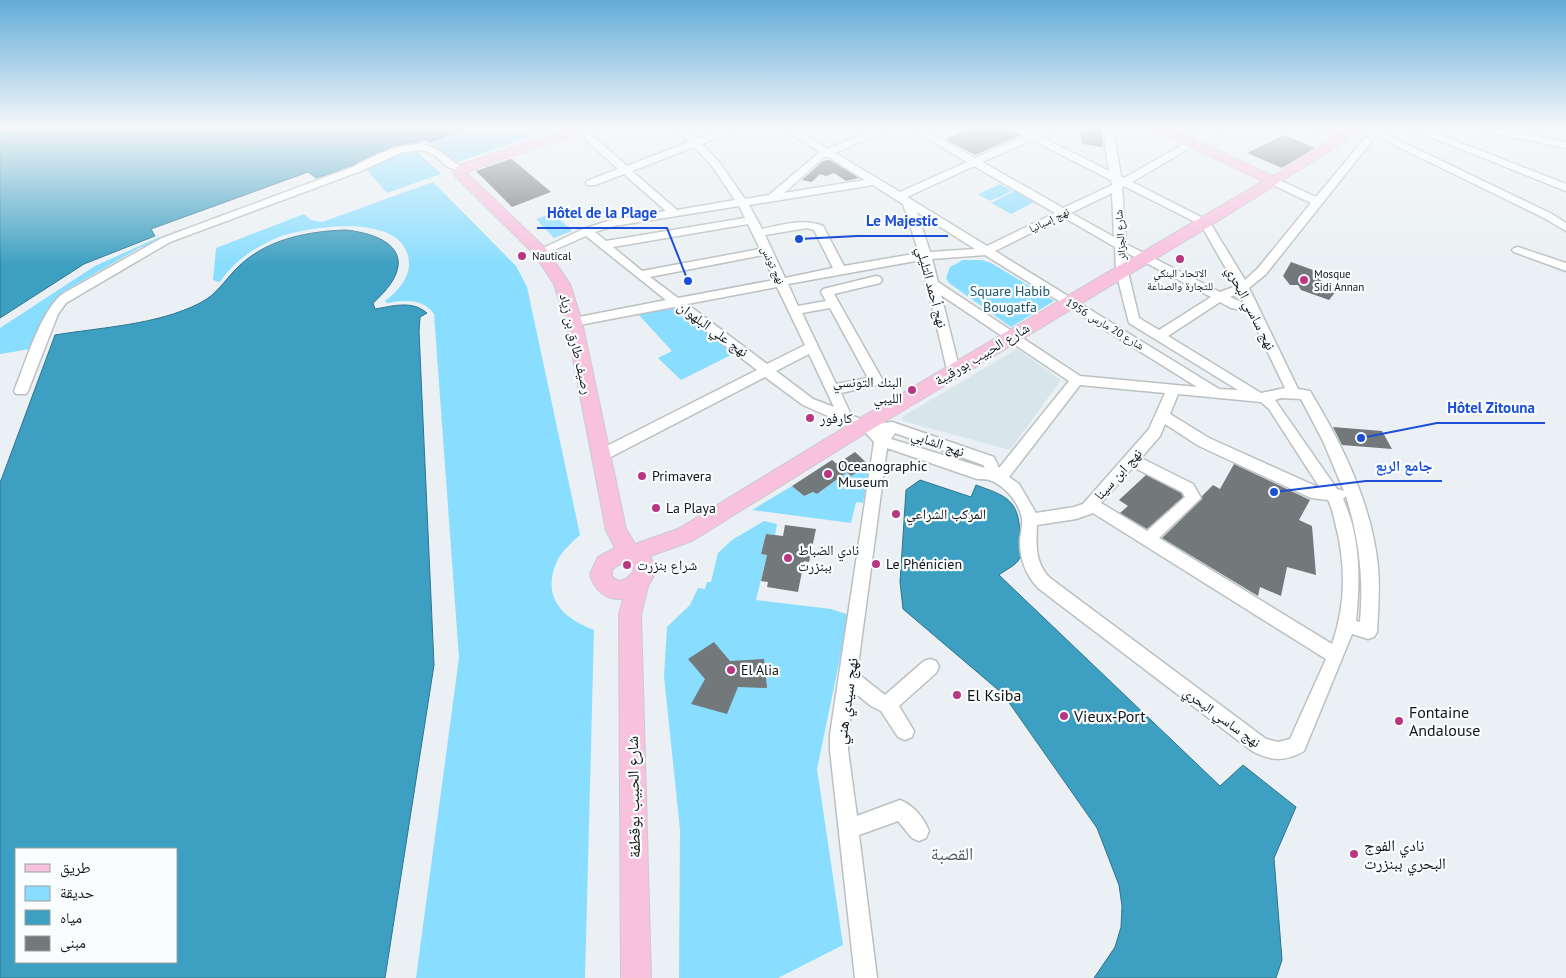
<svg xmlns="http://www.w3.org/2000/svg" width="1566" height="978" font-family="'PT Sans','Noto Naskh Arabic',sans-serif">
<rect width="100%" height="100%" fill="#eaf0f3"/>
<polygon fill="#d8e6ec" points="1017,349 1061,380 1010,450 903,421 902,417"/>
<g fill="#89ddfe">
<polygon points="466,129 553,129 455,163 429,142"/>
<polygon points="416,151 441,174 387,193 364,167 395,154"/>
<path d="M433,182L516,266L527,287L580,535C572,542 562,551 557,561C541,597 562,618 594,630L585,978H416L459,658L434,314C423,298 404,300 387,303L385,301C397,292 409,279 409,264C408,211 310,226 279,237C255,247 234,261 220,282L213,280L216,248L304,214L311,220L322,222Z"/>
<polygon points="1000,184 1012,191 990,201 978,194"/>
<polygon points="1016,190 1036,201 1011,214 991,203"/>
<polygon points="553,213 572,231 554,238 536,219"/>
<path d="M159,237L161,239L145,248L141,247L61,293L64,295C45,308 39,329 30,349L0,354V328L95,266Z"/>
<polygon points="963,260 982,260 991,263 1054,301 1011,327 949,283 946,278 950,267"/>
<polygon points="672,309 680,310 735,353 681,380 658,358 672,351 638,314"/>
<polygon points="870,464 863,503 856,502 851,523 752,510 792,486 804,496 813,492 817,494 847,472 851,476"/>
<polygon points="764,521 777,524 775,535 766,534 761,554 767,555 756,600 831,609 849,615 817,769 843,945 778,978 679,978 680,830 664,676 667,627 690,605 698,588 705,589 707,582 711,582 718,553 732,540"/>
</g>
<g fill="#3d9fc1" stroke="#30758d" fill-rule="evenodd">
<polygon points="0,129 466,129 429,142 426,140 393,146 345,169 316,178 308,172 151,229 155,236 84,264 0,318"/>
<path d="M346,230C399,236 418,263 373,303L375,309C393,306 412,300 427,313L420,317L419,331L434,665L385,978H0V483L55,335C103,327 157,325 200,303C218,294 225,279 239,266C267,239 309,231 346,230ZM16,849H176V962H16Z"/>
<path d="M920,480L971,497L976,485C1006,496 1019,499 1020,535C1020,541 1022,552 1020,558C1016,566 1005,570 999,575L1220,786L1243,765L1296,807L1274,858L1282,960L1276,978H1094L1115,947L1121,927L1122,906L1119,885L1097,828L1003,694L903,609L900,582L906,490Z"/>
</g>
<g fill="#73787a">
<polygon points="968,129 1011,129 1020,135 975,155 945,139"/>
<polygon points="1080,129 1101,129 1103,147 1082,144"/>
<polygon points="1284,135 1315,148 1282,168 1247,153"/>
<polygon points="511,159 513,160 551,192 512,207 476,171"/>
<polygon points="828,160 830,160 859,178 846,181 834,173 826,176 820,174 812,182 802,180 823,161"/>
<polygon points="1291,262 1324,274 1320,284 1337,290 1329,300 1301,290 1298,285 1290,285 1283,276"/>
<polygon points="1333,427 1382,431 1392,449 1342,445"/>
<polygon points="855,452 869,465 851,476 847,472 817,494 813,492 804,496 792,486 832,460 837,464"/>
<polygon points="1234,464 1310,500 1299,520 1312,526 1316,575 1287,567 1281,596 1260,587 1258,596 1162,538 1202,499 1202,496 1213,485 1220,489"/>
<polygon points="1146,475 1181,493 1183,497 1147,529 1120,513 1128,506 1119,500"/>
<polygon points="785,525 816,529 809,562 804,561 798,592 767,587 768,582 761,581 767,555 761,554 766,534 783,536"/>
<polygon points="714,642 730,661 764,659 767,688 738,687 727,714 691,704 705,679 688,659"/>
</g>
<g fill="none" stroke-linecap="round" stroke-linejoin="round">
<g stroke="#bbc0c3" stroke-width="3">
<g id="minor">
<path d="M574,129H585L627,166L689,142L674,129H685L697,139L724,129H738L702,144L719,162L745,199L769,195L820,152L784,129H796L828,149L875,129H889L835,153L900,192L967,162L911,129H923L975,158L1024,136L1013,129H1026L1032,132L1039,129H1052L1040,136L1109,171L1103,129H1113L1121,177L1124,178L1210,129H1222L1132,182L1209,221L1245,280L1258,268L1311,203L1269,183L1268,181L1269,179H1277L1316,197L1365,138H1371V142L1266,274L1249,288L1298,389L1310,391C1342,444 1372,504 1378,567C1380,589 1378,610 1377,632L1374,637L1368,639L1352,634L1304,751C1285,762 1271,761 1252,751L1038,588C1026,575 1020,560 1020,542C1020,535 1023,527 1022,519C1020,504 1006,487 992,481C988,479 982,479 977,479L887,448L857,673L885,695L924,661L930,659L936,661L939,667L936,673L899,706L914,731L912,737L905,740L898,737L881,711L871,706L854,692L848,735V750L857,816L900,800C913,805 924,818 929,831L926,838L919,841L912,838L898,821L859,835L877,978H855L830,750V735L874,442L866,433L803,405L765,377L605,460L600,461L595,460L593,456L595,452L757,370L674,307L574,326L570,325L568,322L570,319L574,318L666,300L586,236L545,254L541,255L535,252L583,229L608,221L666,211L624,174L595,185H587L586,183L587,181L618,169ZM1032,140L1111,180L1112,185L1063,208L982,162ZM694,147L712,166L735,200L677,210L632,171ZM827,156L865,180L784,193L823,158ZM974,166L1055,213L987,246L907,197ZM873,185L903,204L919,253L844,266L823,226C803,218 782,225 762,229L749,205ZM1124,186L1201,225L1236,286L1220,292L1126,244L1122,187ZM1112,193L1114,237L1071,213ZM739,206L745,218L606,241L595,232L614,226ZM917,212L975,249L930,252ZM1063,217L1115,247L1116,272L1129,323L1238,390L1219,389L995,251ZM748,224L760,249L642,271L613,247ZM807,228L814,230L833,268L785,278L765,235ZM1127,253L1211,297L1159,330L1139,318L1128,272ZM763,255L774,280L678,298L650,277ZM985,255L1197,387L1080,376L938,282L932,259ZM921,260L948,374H958L960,371L941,295L1069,381L999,468L994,457L892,422L872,424L851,415L841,393L877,385L882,379L834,294L880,283L882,280L880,277L876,276L823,289L821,292L826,301L798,306L788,284ZM777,287L805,345L767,364L687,304ZM1240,293L1244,303L1230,297ZM1220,302L1231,308L1248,311L1285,388L1261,393L1168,336ZM830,308L868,378L836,384L802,313ZM809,354L834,407L813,399L776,371ZM1080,385L1165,393L1149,429L1083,504L1074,507L1036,513L1019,484L1009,477ZM1178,394L1261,402L1269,409L1320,488L1209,438L1170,414ZM1281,398L1301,399L1323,441L1344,491L1337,489L1275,400ZM1165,424L1199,446L1311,498L1328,500C1332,507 1333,515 1335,522C1346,563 1346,605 1332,644L1159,538L1201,498L1193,484L1141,458L1160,436ZM895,433L983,465L985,468L891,439ZM1133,467L1182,492L1185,497L1147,531L1101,503ZM1346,496C1359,538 1364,578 1360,622L1356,621C1360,580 1361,538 1343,499ZM1093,513L1326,659L1290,739L1278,742L1266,739L1050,578C1035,564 1036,545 1037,525L1076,519Z"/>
<polygon points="1362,129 1375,129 1552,214 1566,223 1566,231 1544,218"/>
<polygon points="1411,129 1425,129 1566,184 1566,191"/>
<polygon points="1482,129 1502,129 1566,142 1566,148 1487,132"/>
<path d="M419,144C437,147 440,152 454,162C459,166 464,165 468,169L463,172L448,167L434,155L426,151L419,150L400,153L361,171L170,242L66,303L58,314L28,391L26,394H16L14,391C25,365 41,308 64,293L162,238L353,167C374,155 395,146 419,144Z"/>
<polygon points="1518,247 1566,263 1566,271 1514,252 1512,250 1514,248"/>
</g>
</g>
<g stroke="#cbcbcc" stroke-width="2">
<path id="major" d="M566,129H585L584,132L472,170L467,173L546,249L570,284L582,322L626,529L635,544L678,529L855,421L1263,181L1158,132L1157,129H1174L1273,176L1334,138L1317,132L1316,129H1334L1343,133L1349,129H1364L1210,226L869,431L692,541L650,556L655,567V574L648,586L641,615L651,978H621L619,615L623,599C606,600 594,590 590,574L598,557L615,548L606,530L566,322L554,284L535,255L453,174L457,167L462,164ZM625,563L634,567L633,572L626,579L618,581L612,576V570L618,565Z"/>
</g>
<use href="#minor" fill="#fff" fill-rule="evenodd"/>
<use href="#major" fill="#f8c1dc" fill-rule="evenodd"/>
</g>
<linearGradient id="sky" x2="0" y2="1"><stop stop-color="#63acd8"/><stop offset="0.48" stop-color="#f6f8fa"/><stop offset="1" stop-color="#f6f8fa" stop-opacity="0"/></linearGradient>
<rect width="1566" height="266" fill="url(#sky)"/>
<g fill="#b83782" stroke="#f9fdfe" stroke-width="2">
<circle cx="522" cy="256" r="5"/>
<circle cx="1180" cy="259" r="5"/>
<circle cx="1304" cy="280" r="5"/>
<circle cx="912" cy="390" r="5"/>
<circle cx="810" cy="418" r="5"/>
<circle cx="828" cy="474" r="5"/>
<circle cx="642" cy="476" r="5"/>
<circle cx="656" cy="508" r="5"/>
<circle cx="896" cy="514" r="5"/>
<circle cx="788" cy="558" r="5"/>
<circle cx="876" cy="564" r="5"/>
<circle cx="627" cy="565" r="5"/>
<circle cx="731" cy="670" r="5"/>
<circle cx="957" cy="695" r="5"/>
<circle cx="1064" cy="716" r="5"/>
<circle cx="1399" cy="721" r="5"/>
<circle cx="1354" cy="854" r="5"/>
</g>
<g text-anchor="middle" stroke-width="4.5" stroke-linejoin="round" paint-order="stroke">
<g font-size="11" fill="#121415" stroke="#f9fdfe">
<text transform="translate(1049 220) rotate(-26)" y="4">نهج إسبانيا</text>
<text transform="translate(1120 235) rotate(-94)" y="4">شارع الجزائر</text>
<text transform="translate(773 265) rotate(65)" y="4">نهج تونس</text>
<text transform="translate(1105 324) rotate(31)" y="4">شارع 20 مارس 1956</text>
</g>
<g font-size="11" fill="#121415" stroke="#f9fdfe" text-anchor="start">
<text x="532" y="260">Nautical</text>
<text x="1180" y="277" text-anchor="middle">الاتحاد البنكي<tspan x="1180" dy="13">للتجارة والصناعة</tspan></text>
<text x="1314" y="278">Mosque<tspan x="1314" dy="13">Sidi Annan</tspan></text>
</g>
<g font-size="14" fill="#121415" stroke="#f9fdfe">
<text transform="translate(932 287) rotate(75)" y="5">نهج أحمد التليلي</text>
<text transform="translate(1251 308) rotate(63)" y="5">نهج ساسي البحري</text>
<text transform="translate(713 329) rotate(36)" y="5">نهج علي البلهوان</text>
<text transform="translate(576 344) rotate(77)" y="5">رصيف طارق بن زياد</text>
<text transform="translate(982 354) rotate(-31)" y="5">شارع الحبيب بورقيبة</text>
<text transform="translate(938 443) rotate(19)" y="5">نهج الشابي</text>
<text transform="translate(1118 474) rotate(-48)" y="5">نهج ابن سينا</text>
<text transform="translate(1222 717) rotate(36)" y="5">نهج ساسي البحري</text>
</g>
<g font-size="14" fill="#23576a" stroke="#f9fdfe">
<text x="1010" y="296">Square Habib<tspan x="1010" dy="16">Bougatfa</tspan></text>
</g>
<g font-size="14" fill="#121415" stroke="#f9fdfe" text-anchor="start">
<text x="902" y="387" text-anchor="end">البنك التونسي<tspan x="902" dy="16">الليبي</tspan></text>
<text x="820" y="423">كارفور</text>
<text x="838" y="471">Oceanographic<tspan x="838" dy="16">Museum</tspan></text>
<text x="652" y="481">Primavera</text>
<text x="666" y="513">La Playa</text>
<text x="906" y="519">المركب الشراعي</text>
<text x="798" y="555">نادي الضباط<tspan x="798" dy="16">ببنزرت</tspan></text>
<text x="886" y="569">Le Phénicien</text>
<text x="637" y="570">شراع بنزرت</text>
<text x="741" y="675">El Alia</text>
</g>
<g font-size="16" fill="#121415" stroke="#f9fdfe" text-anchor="start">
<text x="967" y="701">El Ksiba</text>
<text x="1409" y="718">Fontaine<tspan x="1409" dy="18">Andalouse</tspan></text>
<text x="1074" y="722">Vieux-Port</text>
<text x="1364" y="851">نادي الفوج<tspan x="1364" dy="18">البحري ببنزرت</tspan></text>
</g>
<g font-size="16" fill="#121415" stroke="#f9fdfe">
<text transform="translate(846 701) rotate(-82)" y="6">نهج سيدي هني</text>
<text transform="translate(633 797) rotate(-91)" y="6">شارع الحبيب بوقطفة</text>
</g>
<g font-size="18" fill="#53585b" stroke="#f9fdfe">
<text x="952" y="860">القصبة</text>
</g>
</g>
<path fill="none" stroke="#1d4ed8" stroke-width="2" d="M688 281L667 228H537M799 239L857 236H948M1361 438L1437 423H1545M1274 492L1366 481H1442"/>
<g fill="#1d4ed8" stroke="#f9fdfe" stroke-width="2">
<circle cx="688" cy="281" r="5"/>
<circle cx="799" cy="239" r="5"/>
<circle cx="1361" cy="438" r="5"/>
<circle cx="1274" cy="492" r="5"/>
</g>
<g font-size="15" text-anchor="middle" font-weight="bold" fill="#1d4ed8" stroke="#f9fdfe" stroke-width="4.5" stroke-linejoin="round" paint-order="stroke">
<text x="602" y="218">Hôtel de la Plage</text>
<text x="902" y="226">Le Majestic</text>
<text x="1491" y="413">Hôtel Zitouna</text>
<text x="1404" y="471">جامع الربع</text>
</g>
<rect x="15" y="848" width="162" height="115" fill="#f9fdfe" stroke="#9da0a1"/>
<rect x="25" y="864" width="25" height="8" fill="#f8c1dc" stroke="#9da0a1"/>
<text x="60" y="873" font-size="15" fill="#121415">طريق</text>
<rect x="25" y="886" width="25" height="15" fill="#89ddfe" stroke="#9da0a1"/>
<text x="60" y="898" font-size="15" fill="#121415">حديقة</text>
<rect x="25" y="910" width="25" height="15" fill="#3d9fc1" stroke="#9da0a1"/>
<text x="60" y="923" font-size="15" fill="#121415">مياه</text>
<rect x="25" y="936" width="25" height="15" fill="#73787a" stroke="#9da0a1"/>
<text x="60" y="948" font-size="15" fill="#121415">مبنى</text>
</svg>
